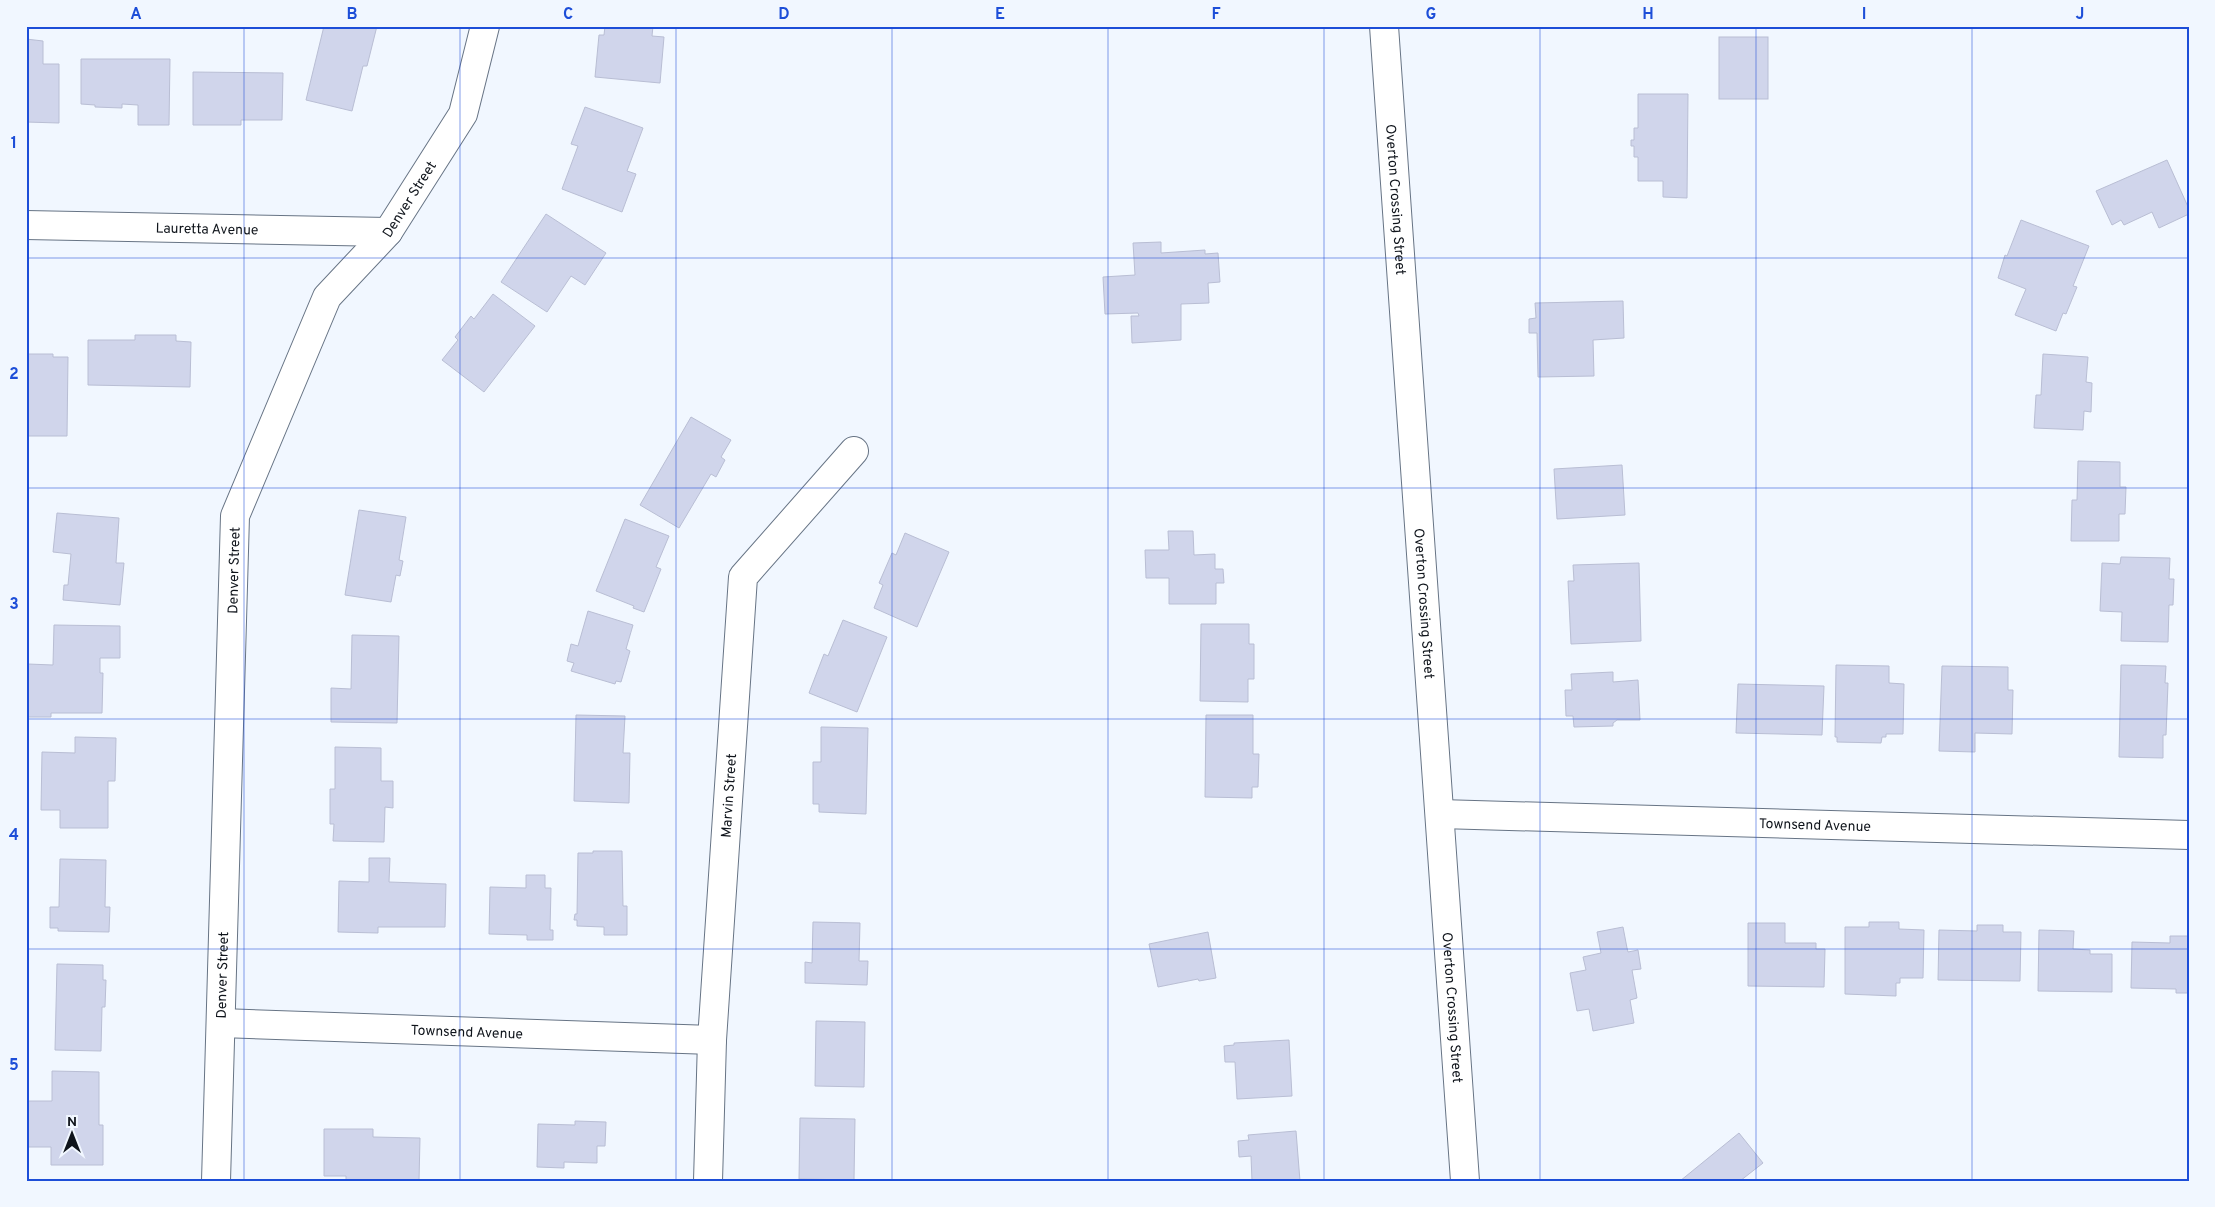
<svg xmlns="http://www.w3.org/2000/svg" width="2215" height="1207" font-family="Overpass,sans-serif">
<rect width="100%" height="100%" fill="#f1f7ff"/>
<g fill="#d0d5eb" stroke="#b9bed4">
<polygon points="324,26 377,26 367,66 363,66 352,111 306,100"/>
<polygon points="605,26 653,26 652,36 664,37 660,83 595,77 599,35 604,35"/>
<rect x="1719" y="37" width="49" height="62"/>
<polygon points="26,39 43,41 43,64 59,64 59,123 26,122"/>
<polygon points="81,59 170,59 169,125 138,125 138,105 122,104 122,108 95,107 95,105 81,104"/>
<polygon points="193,72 283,73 282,120 241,120 241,125 193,125"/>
<polygon points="1638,94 1688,94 1687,198 1663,197 1663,181 1638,181 1638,157 1634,157 1634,146 1631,146 1631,140 1634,140 1634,128 1638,128"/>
<polygon points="585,107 643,128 627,171 636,174 622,212 562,189 578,146 571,144"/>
<polygon points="2167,160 2189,209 2189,214 2159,228 2152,212 2124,225 2121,220 2112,225 2096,191"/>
<polygon points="546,214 606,253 585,285 571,276 547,312 501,282"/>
<polygon points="2021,220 2089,246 2073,286 2077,287 2066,314 2063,313 2056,331 2015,315 2026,289 1998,278 2005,255 2007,256"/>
<polygon points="1161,242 1161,253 1205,250 1205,254 1218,253 1220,282 1208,283 1209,303 1181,304 1181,340 1132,343 1131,316 1139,316 1138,313 1105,314 1103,277 1135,275 1133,243"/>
<polygon points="493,294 535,326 484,392 442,360 458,340 455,337 471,316 474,319"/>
<polygon points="1623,301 1624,338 1593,340 1594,376 1538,377 1537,333 1529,333 1529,319 1536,318 1535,303"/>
<polygon points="135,335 176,335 176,341 191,342 190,387 88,385 88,340 135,340"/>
<polygon points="26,354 53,354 53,357 68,357 67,436 26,436"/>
<polygon points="2043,354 2088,357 2086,382 2092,383 2091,412 2084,411 2083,430 2034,428 2036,395 2041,395"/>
<polygon points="691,417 731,440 721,457 725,460 716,477 711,474 679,528 640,505"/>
<polygon points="2078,461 2120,462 2120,487 2126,487 2125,514 2119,514 2119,541 2071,541 2072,500 2077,500"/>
<polygon points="1622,465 1625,515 1557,519 1554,469"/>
<polygon points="359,510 406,517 399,560 403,561 400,576 396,575 391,602 345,595"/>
<polygon points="57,513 119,518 116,563 124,563 120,605 63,600 64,585 68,585 71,554 53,552"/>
<polygon points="625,519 669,536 656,567 661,569 644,612 633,608 634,606 596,591"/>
<polygon points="1168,531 1193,531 1194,555 1215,554 1215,569 1223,569 1224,583 1216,583 1216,604 1169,604 1169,578 1146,578 1145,550 1169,550"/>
<polygon points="905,533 949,552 917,627 874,608 883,585 879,583 892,553 896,555"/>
<polygon points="2121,557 2170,558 2169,579 2174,579 2173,605 2169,605 2168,642 2121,641 2122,612 2100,611 2102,563 2120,564"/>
<polygon points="1639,563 1641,641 1571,644 1568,581 1574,581 1573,565"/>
<polygon points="588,611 633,625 626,649 630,651 621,682 616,681 615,684 571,671 574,663 567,661 571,644 578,646"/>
<polygon points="843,620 887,637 857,712 809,693 824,654 828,656"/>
<polygon points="1201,624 1249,624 1249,644 1254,644 1254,679 1248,679 1248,702 1200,701"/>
<polygon points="54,625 120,626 120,658 100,658 100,673 103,673 102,713 51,713 51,717 27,717 28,664 53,665"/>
<polygon points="352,635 399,636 397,723 331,722 331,688 351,689"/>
<polygon points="1836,665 1889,666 1889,683 1904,684 1903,734 1886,734 1886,737 1882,737 1881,743 1837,742 1837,737 1835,737"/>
<polygon points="2121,665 2166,666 2165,683 2168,683 2166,735 2163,735 2163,758 2119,757"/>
<polygon points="1942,666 2008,667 2008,690 2013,690 2012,734 1975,733 1975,752 1939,751"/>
<polygon points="1613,672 1613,682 1638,680 1640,720 1617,720 1613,723 1613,726 1574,727 1573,716 1566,716 1565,690 1572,690 1571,674"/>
<polygon points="1738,684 1824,686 1822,735 1736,733"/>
<polygon points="576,715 625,716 623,753 630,753 629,803 574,801"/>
<polygon points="1206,715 1253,715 1253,754 1259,754 1258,787 1252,787 1252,798 1205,797"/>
<polygon points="821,727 868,728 866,814 819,812 819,804 813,804 813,762 821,762"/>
<polygon points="75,737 116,738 115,781 108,781 108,828 60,828 60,810 41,810 42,752 75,753"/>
<polygon points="335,747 381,748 381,781 393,781 393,808 385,807 384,842 333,841 334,824 330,824 330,789 335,789"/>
<polygon points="593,851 622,851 623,906 627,906 627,935 604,935 604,927 577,926 577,920 574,920 575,914 577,914 578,853 593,853"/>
<polygon points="369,858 390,858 389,882 446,884 445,927 378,927 378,933 338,932 339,881 369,882"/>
<polygon points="60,859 106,860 105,907 110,907 109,932 58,931 58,928 50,928 50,907 59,907"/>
<polygon points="526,875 545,875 545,888 551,888 550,930 553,930 553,940 527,940 527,935 489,934 490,887 526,888"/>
<polygon points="813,922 860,923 859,961 868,961 867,985 805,983 805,962 812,963"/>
<polygon points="1869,922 1899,922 1899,929 1924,930 1923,978 1900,978 1900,983 1896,983 1896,996 1845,994 1845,927 1869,927"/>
<polygon points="1748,923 1785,923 1785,943 1816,943 1816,949 1825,949 1824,987 1748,986"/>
<polygon points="1977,925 2003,925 2003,932 2021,932 2020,981 1938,980 1939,930 1977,931"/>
<polygon points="1623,927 1627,948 1628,952 1638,950 1641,969 1632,970 1637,998 1630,1000 1634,1023 1593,1031 1589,1009 1577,1011 1570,973 1586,970 1583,957 1601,953 1597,932"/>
<polygon points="2039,930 2074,931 2073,949 2090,950 2090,954 2112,954 2112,992 2038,991"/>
<polygon points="1208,932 1216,978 1199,981 1198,979 1158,987 1149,944"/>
<polygon points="2170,936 2189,936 2189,993 2176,993 2176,989 2131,988 2132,942 2170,943"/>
<polygon points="57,964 103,965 103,980 106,980 105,1007 102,1007 101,1051 55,1050"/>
<polygon points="816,1021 865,1022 864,1087 815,1086"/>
<polygon points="1289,1040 1292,1096 1237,1099 1235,1062 1225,1062 1224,1046 1234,1045 1234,1043"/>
<polygon points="52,1071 99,1072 99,1125 103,1125 103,1165 51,1165 51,1147 26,1147 26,1101 52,1101"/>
<polygon points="800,1118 855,1119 854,1180 799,1179"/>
<polygon points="575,1121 606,1122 605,1146 597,1146 597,1163 564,1162 564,1168 537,1167 538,1124 575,1125"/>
<polygon points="324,1129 373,1129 373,1137 420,1138 419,1181 346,1181 346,1176 324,1176"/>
<polygon points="1296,1131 1300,1181 1252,1181 1251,1156 1239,1157 1238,1141 1249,1140 1248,1135"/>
<polygon points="1739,1133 1763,1163 1740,1181 1680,1181"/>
</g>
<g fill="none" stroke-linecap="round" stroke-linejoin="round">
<g stroke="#677485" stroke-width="30">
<g id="minor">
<path id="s1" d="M1384,26L1465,1181"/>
<path id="s2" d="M26,225L388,232"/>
<path id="s3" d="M1440,814L2189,835"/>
<path id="s4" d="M221,1023L712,1040"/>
<path id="s5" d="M216,1181L235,516L327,297L388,232L463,114L485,26"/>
<path id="s6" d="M708,1181L712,1040L743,577L854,451"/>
</g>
</g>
<use href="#minor" stroke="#fff" stroke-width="28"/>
</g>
<path fill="none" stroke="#1d4ed8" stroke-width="1" stroke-opacity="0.55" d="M244,26V1181M460,26V1181M676,26V1181M892,26V1181M1108,26V1181M1324,26V1181M1540,26V1181M1756,26V1181M1972,26V1181M26,258H2189M26,488H2189M26,719H2189M26,949H2189"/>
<g text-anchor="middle" stroke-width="5" stroke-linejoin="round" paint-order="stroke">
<g font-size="14" fill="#0f141b" stroke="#f1f7ff">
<text dy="5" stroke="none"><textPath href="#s5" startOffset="1031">Denver Street</textPath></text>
<text dy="5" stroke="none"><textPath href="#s1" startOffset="174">Overton Crossing Street</textPath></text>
<text dy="5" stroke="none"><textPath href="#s2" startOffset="181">Lauretta Avenue</textPath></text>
<text dy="5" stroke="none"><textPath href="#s5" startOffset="611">Denver Street</textPath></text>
<text dy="5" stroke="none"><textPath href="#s1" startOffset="579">Overton Crossing Street</textPath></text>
<text dy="5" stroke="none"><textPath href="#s6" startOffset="386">Marvin Street</textPath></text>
<text dy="5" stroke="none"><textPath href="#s3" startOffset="375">Townsend Avenue</textPath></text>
<text dy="5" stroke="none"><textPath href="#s5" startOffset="206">Denver Street</textPath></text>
<text dy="5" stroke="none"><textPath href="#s1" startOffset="984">Overton Crossing Street</textPath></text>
<text dy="5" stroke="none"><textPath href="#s4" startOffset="246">Townsend Avenue</textPath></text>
</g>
</g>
<rect width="2215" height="1207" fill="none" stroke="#f1f7ff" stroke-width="55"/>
<g transform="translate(72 1134)" stroke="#f1f7ff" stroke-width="4" paint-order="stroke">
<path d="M0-4L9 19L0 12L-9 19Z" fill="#0f141b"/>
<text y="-8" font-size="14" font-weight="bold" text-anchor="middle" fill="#0f141b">N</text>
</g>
<rect x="28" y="28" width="2160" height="1152" fill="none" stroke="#1d4ed8" stroke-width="2"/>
<g font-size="16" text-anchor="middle" font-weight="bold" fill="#1d4ed8">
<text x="136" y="19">A</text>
<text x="352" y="19">B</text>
<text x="568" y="19">C</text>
<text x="784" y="19">D</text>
<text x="1000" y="19">E</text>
<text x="1216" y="19">F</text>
<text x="1431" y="19">G</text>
<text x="1648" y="19">H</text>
<text x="1864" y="19">I</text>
<text x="2080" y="19">J</text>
<text x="14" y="148">1</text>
<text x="14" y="379">2</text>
<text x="14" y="609">3</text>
<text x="14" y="840">4</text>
<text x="14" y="1070">5</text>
</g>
</svg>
